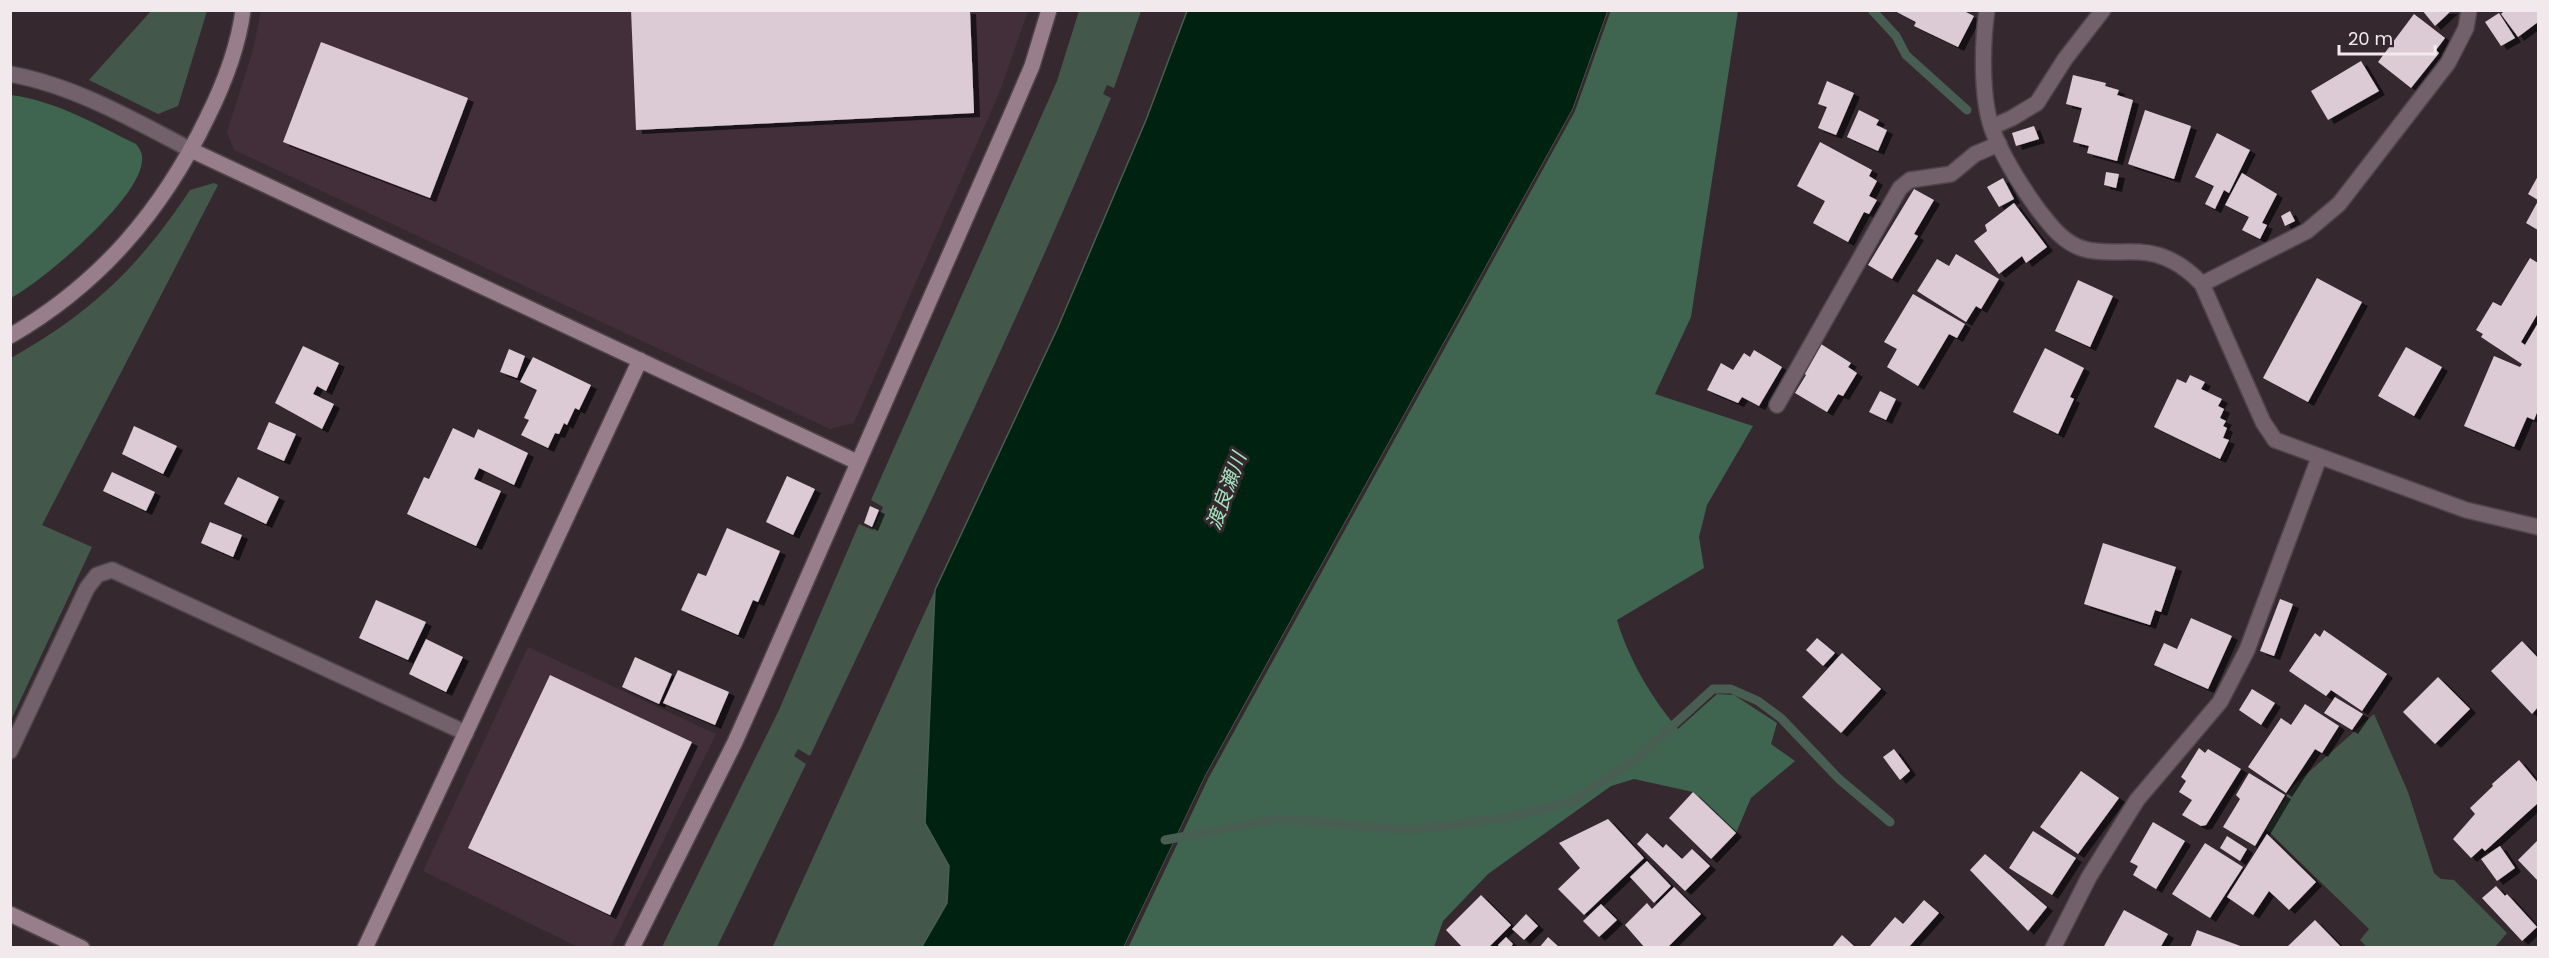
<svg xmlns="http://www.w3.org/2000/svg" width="2549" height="958" font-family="Poppins,'Noto Sans JP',sans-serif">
<defs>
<filter id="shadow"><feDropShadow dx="6" dy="4" stdDeviation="0" flood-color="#0009"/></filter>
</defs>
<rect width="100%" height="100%" fill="#35292f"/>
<g fill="#422f39">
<polygon points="261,11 1028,11 1000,91 854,423 830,429 234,150 227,132 253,50"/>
<polygon points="528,647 716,734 611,947 578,947 423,871"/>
</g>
<g fill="#43584b">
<polygon points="151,11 207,11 178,106 158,114 89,80"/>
<path d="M1079,11H1141L1114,88L1107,85L1103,94L1111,98C1019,321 913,538 810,756L798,749L794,756L806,764L717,947H662L779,710L859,524L873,530L883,507L871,500L1057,81Z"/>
<path d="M214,183L218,185L42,525L92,547L11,720V358C91,313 139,267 190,190Z"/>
<polygon points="935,590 925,823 949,866 947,903 921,947 772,948"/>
<polygon points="2374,714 2408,792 2434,873 2441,879 2454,880 2507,933 2495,947 2367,947 2360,940 2369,929 2266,829 2292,787"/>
</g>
<g fill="#3f644f">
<path d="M1608,11H1738L1691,317L1655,394L1753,426L1707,505L1699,537L1704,568L1617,620C1628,658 1652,699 1678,729L1717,694L1734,695L1777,723L1771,744L1795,761L1751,798L1736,833L1693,792L1634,779L1611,786L1488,874L1443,921L1434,947L1124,948L1205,777L1573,109Z"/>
<path d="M11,95C56,101 95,124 136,144C140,149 143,154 142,161C140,199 44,280 11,298Z"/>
</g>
<polygon fill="#002311" stroke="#495e53" stroke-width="1.5" points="1187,11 1608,11 1573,109 1205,777 1124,947 921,948 947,903 949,866 925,823 935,590 1058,327 1146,120"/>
<polygon fill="#35292f" points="1611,10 1575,111 1208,779 1128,948 1124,947 1205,777 1573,109 1608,11"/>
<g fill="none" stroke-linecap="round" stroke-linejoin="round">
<g stroke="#495e53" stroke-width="9">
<polyline points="1872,10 1896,36 1906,55 1967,110"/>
<polyline points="1165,840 1279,819 1410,830 1500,819 1571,802 1635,760 1713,689 1731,689 1758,701 1781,718 1839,779 1890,822"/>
</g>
</g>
<g fill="#dccbd4" filter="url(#shadow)">
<polygon points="631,10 970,10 974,113 636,130"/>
<polygon points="1893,10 1962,10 1974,16 1958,47 1914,26 1916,22"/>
<polygon points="2422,10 2452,10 2435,26"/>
<polygon points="2505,10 2538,10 2538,22 2518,37 2501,14"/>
<polygon points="2499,13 2515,38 2501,46 2485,22"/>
<polygon points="2414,14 2445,38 2436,50 2439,53 2411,88 2378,62"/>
<polygon points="321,42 468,98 430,198 283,142"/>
<polygon points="2361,61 2379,91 2328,120 2311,91"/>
<polygon points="2073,75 2106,83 2105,86 2119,90 2117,95 2133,100 2117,161 2087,153 2089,146 2073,142 2082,108 2066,104"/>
<polygon points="1827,81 1854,93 1836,135 1818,128 1827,107 1818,104"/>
<polygon points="1859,110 1879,120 1876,125 1887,130 1878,151 1847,137"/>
<polygon points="2145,110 2191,126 2174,179 2128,164"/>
<polygon points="2034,126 2039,139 2016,146 2012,133"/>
<polygon points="2217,133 2250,150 2229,193 2224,190 2215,209 2205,204 2214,186 2195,177"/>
<polygon points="1820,142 1872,170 1869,176 1877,181 1869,196 1877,200 1869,214 1864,212 1848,242 1813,223 1825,201 1797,186"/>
<polygon points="2106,172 2119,174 2116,188 2104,185"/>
<polygon points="2242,173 2277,194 2262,223 2267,225 2260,239 2242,230 2249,217 2225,205"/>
<polygon points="2538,176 2538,200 2528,194"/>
<polygon points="2003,178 2014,199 1999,207 1987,187"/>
<polygon points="1914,189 1934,200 1914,234 1918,236 1892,279 1868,265"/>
<polygon points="2538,201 2538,230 2526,223"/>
<polygon points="2014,203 2047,247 2026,263 2022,256 1999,274 1974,241 1987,231 1985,225"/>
<polygon points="2290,211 2295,221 2285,226 2281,216"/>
<polygon points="1956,254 1999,279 1981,309 1976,306 1966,322 1917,291 1937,259 1949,266"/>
<polygon points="2530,258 2538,263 2538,313 2521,342 2525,345 2538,323 2538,410 2534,420 2527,417 2514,447 2464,426 2494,356 2520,367 2522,364 2481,337 2483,334 2476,330 2493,302 2501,306"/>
<polygon points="2317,278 2362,302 2308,402 2263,378"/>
<polygon points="2078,280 2113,296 2090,347 2055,331"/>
<polygon points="1913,294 1965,324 1957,338 1949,334 1918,386 1887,367 1897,349 1884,342"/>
<polygon points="1821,344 1851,363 1848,367 1857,373 1843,396 1838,394 1827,412 1795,393 1806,375 1803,372"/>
<polygon points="303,346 339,363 326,391 317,386 313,394 334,404 322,429 275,403"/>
<polygon points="2406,347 2442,367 2414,416 2378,396"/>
<polygon points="2045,348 2084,368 2070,397 2074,399 2058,434 2013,412"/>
<polygon points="509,349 525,356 517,378 500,372"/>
<polygon points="1754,350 1782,367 1759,406 1742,397 1738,403 1707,390 1721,363 1733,370 1744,353 1750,357"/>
<polygon points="533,357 591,385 579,410 575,408 567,425 564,423 559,434 555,433 548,448 521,435 529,420 524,418 537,390 520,382"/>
<polygon points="2190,375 2205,382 2201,389 2222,399 2218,406 2224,409 2220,418 2226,421 2223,426 2227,428 2223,438 2229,440 2220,459 2154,427 2177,379 2186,383"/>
<polygon points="1880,391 1896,399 1886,420 1869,412"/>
<polygon points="269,422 296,434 284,461 257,449"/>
<polygon points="134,426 177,446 163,474 122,454"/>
<polygon points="453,428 474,438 478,429 528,453 514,485 479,468 474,479 501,491 476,546 407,514 424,477 429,479"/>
<polygon points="112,472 155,492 146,511 103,491"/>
<polygon points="787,476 815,489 793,535 766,522"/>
<polygon points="238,477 279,497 266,524 224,504"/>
<polygon points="870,506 879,510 872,527 864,523"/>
<polygon points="210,522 242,535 233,557 201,543"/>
<polygon points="727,528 780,551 758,602 753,600 738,635 681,610 698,573 706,576"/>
<polygon points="2103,543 2176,567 2161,612 2155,610 2150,625 2084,604"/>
<polygon points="2280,599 2293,604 2274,656 2260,651"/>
<polygon points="376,600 426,622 408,660 359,638"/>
<polygon points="2191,618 2232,636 2208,689 2154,665 2164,643 2177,649"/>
<polygon points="2324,630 2387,674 2362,711 2331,690 2326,696 2289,671 2315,633 2320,637"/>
<polygon points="1817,638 1835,653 1823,666 1806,650"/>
<polygon points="426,639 463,657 446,692 409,674"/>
<polygon points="2522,641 2538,658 2538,707 2532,714 2491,671"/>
<polygon points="1842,653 1881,689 1841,733 1802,697"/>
<polygon points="635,657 672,674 659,704 622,687"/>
<polygon points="678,670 729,692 715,725 663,703"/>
<polygon points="550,675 692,742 610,915 468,848"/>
<polygon points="2438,677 2470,709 2435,744 2403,712"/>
<polygon points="2252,689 2275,703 2261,725 2239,710"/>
<polygon points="2335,697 2363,714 2352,730 2324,713"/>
<polygon points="2305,704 2339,726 2322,753 2315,749 2286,793 2248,767 2281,718 2291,725"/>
<polygon points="2199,748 2205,753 2208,749 2241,769 2206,825 2201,826 2182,815 2192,800 2179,792 2186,781 2181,777"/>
<polygon points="1894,749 1910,771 1900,780 1883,757"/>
<polygon points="2519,760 2538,783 2538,803 2485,851 2482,848 2471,858 2453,839 2475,814 2470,808 2493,786 2492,784"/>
<polygon points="2081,771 2119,798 2078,854 2040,827"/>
<polygon points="2249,773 2285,795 2255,846 2223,827 2240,799 2236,795"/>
<polygon points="1693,792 1736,833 1711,859 1669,818"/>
<polygon points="1608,819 1644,858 1584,915 1558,889 1580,868 1559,843"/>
<polygon points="2153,822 2185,841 2156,889 2133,875 2138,866 2130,862"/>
<polygon points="2033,831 2076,858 2052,895 2009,868"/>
<polygon points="1647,833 1663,848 1666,844 1682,859 1692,849 1710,866 1685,891 1637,844"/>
<polygon points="2267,834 2316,882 2289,910 2269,891 2253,915 2227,897"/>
<polygon points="2227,836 2247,849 2240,861 2220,848"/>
<polygon points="2538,840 2538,881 2518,860"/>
<polygon points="2205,843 2243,867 2210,918 2172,894"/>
<polygon points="2500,846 2515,868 2497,881 2481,859"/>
<polygon points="1985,854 2047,907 2028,931 1970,870"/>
<polygon points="1647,861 1671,886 1654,903 1630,877"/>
<polygon points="2496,886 2505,896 2507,894 2537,927 2522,941 2482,898"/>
<polygon points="1674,887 1701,914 1667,948 1645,948 1625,925 1647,903 1652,909"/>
<polygon points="1481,895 1511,925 1488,948 1463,948 1446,930"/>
<polygon points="1924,900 1939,913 1908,948 1872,948 1870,946 1895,917 1903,924"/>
<polygon points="1601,904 1617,920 1599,937 1583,921"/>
<polygon points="2124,910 2168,934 2160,948 2103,948"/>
<polygon points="1526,914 1538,926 1524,940 1512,929"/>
<polygon points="2315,920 2342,948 2286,948"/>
<polygon points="2197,930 2243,947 2243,948 2190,948"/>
<polygon points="1842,935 1856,948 1831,948"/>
<polygon points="1506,937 1513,944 1510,948 1500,948 1498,945"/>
<polygon points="1548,937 1560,948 1539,948"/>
</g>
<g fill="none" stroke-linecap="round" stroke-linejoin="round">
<g stroke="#4f444a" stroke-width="18">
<g id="street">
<path d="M1987,10C1982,44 1981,97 1992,129C2003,158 2019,183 2037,208C2050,225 2063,243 2084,249C2102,254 2121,251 2139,252C2165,253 2185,266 2202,284L2263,422L2275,440L2466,510L2538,527"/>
<path d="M10,74C75,86 134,120 191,150"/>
<polyline points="1992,127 2012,118 2037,103 2065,59 2103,10"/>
<polyline points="2202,284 2307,231 2339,204 2448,63 2466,28 2469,10"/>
<polyline points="1777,405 1900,188 1910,180 1951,174 1975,154 1999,144"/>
<polyline points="10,751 87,588 97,575 112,570 466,733"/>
<polyline points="2053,948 2089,877 2137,800 2220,702 2247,650 2319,458"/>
</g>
</g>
<g stroke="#4f444a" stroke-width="18">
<g id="secondary">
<polyline points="191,150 857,462"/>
<path d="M10,336C100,284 162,211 207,118C224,84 238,49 243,10"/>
<polyline points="10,914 82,948"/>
<polyline points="365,948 640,360"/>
<polyline points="632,948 735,742 760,686 1011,115 1032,66 1049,10"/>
</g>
</g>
<use href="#street" stroke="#72616a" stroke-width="15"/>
<use href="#secondary" stroke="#987e8b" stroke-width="15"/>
</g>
<g text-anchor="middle" stroke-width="6" stroke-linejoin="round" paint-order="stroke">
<g font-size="20" font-style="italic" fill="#a4e5bf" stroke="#35292f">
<text transform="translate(1226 491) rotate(-70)" y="7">渡良瀬川</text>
</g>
</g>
<rect width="2549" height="958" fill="none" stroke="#f2e9ed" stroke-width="24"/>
<path d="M2339 45v9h96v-9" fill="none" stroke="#f2e9ed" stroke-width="3"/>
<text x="2348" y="45" font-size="18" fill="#f2e9ed" stroke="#35292f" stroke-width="4.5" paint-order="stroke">20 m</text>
</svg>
